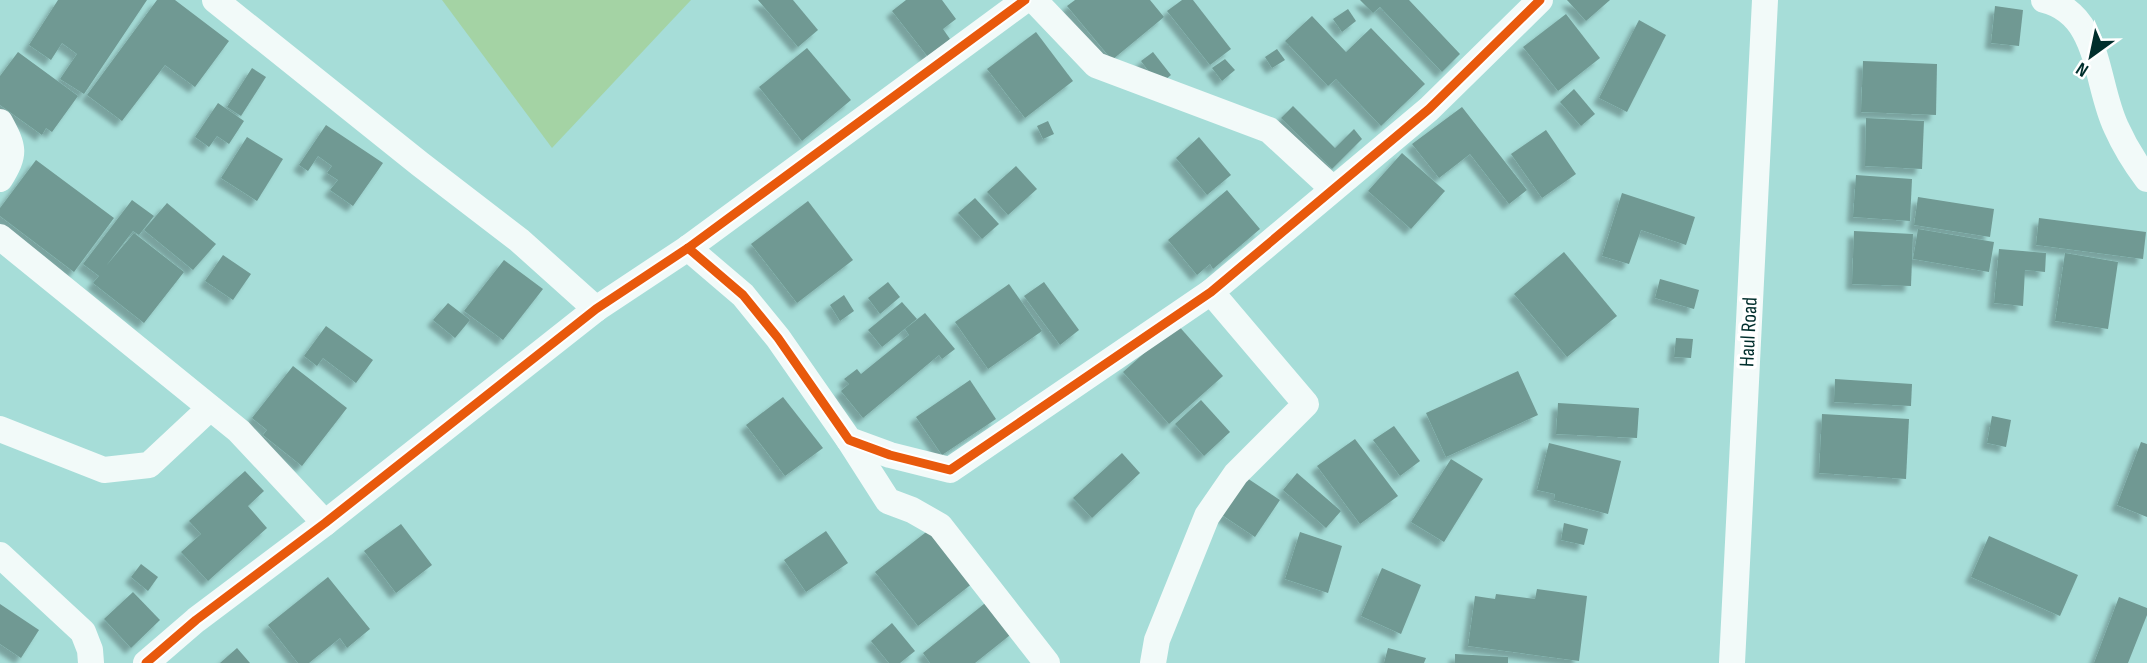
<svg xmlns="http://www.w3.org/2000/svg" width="2147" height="663" font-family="'Sofia Sans Condensed',sans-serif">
<defs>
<filter id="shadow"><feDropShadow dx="-6" dy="6" stdDeviation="2" flood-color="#0004"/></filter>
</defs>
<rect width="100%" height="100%" fill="#a6ddd8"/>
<polygon fill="#a4d3a4" points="442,0 691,0 552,148"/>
<g fill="#709993" filter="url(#shadow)">
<polygon points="58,0 147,0 84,94 60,79 77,54 62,43 51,60 29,45"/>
<polygon points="157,0 175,0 229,41 195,87 165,65 122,121 87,95"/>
<polygon points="758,0 793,0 818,30 798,47"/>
<polygon points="906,0 942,0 956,19 943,29 950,39 928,57 892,11"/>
<polygon points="1075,0 1150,0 1164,17 1112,60 1067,6"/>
<polygon points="1182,0 1193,0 1231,49 1210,65 1167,11"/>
<polygon points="1360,0 1409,0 1460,54 1442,72 1380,7 1373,13"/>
<polygon points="1567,0 1610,0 1586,21"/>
<polygon points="1995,6 2023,10 2019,46 1991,43"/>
<polygon points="1348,9 1356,21 1342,32 1333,19"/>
<polygon points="1566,14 1600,58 1558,91 1523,47"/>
<polygon points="1312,16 1346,52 1371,28 1425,84 1381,126 1336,79 1328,86 1285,41"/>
<polygon points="1639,20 1666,35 1627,112 1599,98"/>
<polygon points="1036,32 1073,81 1025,118 987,69"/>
<polygon points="807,48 851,100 802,141 759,87"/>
<polygon points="1277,49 1285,60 1272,68 1265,57"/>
<polygon points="18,52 78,96 52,132 46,128 42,135 0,105 0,76"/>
<polygon points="1153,52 1171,75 1159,85 1141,61"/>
<polygon points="1225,59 1235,70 1222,81 1212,68"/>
<polygon points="1863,61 1937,64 1936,115 1861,112"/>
<polygon points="252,68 266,77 241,116 227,107"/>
<polygon points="1574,89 1595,114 1581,126 1560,102"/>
<polygon points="218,103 244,121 229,144 217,136 209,147 195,137"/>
<polygon points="1293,106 1335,148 1354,129 1362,139 1332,169 1281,118"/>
<polygon points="1462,107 1527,190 1509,204 1470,154 1439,178 1412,144"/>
<polygon points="1866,118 1924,121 1922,169 1865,166"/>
<polygon points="1048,121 1054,134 1043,139 1037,126"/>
<polygon points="326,125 383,163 353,206 330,190 338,180 327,173 332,166 318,156 308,171 299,165"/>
<polygon points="1546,130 1576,174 1542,198 1511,154"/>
<polygon points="247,137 283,159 257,201 221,178"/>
<polygon points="1199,137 1231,175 1207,195 1176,158"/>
<polygon points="1402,153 1445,191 1411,229 1368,191"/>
<polygon points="36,160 114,218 74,272 0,216 0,208"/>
<polygon points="1016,166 1037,189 1008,215 987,192"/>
<polygon points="1856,175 1912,179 1910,221 1853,217"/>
<polygon points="1227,190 1260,229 1213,269 1210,264 1197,275 1168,240"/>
<polygon points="1622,193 1695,217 1686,245 1641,230 1629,264 1602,256"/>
<polygon points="1918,197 1994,209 1990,237 1914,225"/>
<polygon points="975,198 999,224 982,239 958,213"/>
<polygon points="132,200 154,216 139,235 133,231 106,266 134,233 184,272 144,323 93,283 99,276 83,264"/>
<polygon points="808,201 853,260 797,303 751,244"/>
<polygon points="167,203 216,244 193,270 144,230"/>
<polygon points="2039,218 2146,232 2143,259 2036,245"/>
<polygon points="1918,229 1994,242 1989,272 1913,259"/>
<polygon points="1854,231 1913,234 1911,286 1852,284"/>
<polygon points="1999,249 2046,253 2045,272 2025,270 2023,306 1994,303"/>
<polygon points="1564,252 1617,316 1567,357 1514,294"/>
<polygon points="2065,253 2118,262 2108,329 2055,321"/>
<polygon points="223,255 251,274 233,300 205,281"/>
<polygon points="504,260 543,289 503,340 464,311"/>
<polygon points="1660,279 1699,290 1694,309 1655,298"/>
<polygon points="888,282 900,297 880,314 868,298"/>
<polygon points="1044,282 1079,330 1060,345 1024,296"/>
<polygon points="1009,284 1042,331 988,369 955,322"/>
<polygon points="844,295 854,311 840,321 830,305"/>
<polygon points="902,302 917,319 882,347 868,330"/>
<polygon points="448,303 470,320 455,338 433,320"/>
<polygon points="925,313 955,349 942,359 939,355 863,418 841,391 849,384 844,379 857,369 861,374 909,335 905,329"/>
<polygon points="1177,324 1223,376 1169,424 1123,372"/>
<polygon points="326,326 373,360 356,383 323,358 317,366 304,356"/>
<polygon points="1676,338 1693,339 1691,358 1674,357"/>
<polygon points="293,366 347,408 302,466 263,435 267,430 252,418"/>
<polygon points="1518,371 1538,415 1446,457 1426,413"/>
<polygon points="1835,379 1912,384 1911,406 1834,402"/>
<polygon points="970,380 996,419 942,455 916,417"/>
<polygon points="783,397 823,448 785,476 746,425"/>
<polygon points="1201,400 1230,432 1204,456 1175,424"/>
<polygon points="1558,403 1639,408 1637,438 1556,434"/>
<polygon points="1822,414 1909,419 1906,479 1819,473"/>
<polygon points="1992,416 2011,420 2006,447 1987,443"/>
<polygon points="1394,426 1420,461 1400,476 1373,440"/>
<polygon points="1355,439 1398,496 1360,524 1317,466"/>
<polygon points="2141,442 2147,444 2147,517 2117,505"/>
<polygon points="1549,443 1621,461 1608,514 1554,500 1555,494 1537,490"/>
<polygon points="1122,453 1140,473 1092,518 1073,498"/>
<polygon points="1451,459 1483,479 1444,542 1411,522"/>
<polygon points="245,471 264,491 248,506 267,528 208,581 181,552 201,534 189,521"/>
<polygon points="1297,473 1341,511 1326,528 1283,490"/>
<polygon points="1247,478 1280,500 1255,537 1222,515"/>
<polygon points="1564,523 1588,529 1584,545 1561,540"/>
<polygon points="401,524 432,565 396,593 364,551"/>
<polygon points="930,529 973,583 918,626 875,572"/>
<polygon points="826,531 848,563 806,592 784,560"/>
<polygon points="1300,532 1342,546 1328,593 1285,579"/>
<polygon points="1989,536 2078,575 2060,616 1971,577"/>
<polygon points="141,564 158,577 148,591 131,577"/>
<polygon points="1382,568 1421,585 1401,634 1361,616"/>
<polygon points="328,577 370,629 347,648 340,638 309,663 298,663 268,625"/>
<polygon points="1537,589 1587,596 1579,661 1468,646 1475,596 1495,599 1496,594 1535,599"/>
<polygon points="133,592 160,620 131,648 104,619"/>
<polygon points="2119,597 2147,608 2147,615 2128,663 2094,663"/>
<polygon points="989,600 1014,632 975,663 930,663 923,653"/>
<polygon points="0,604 39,630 21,658 0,644"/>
<polygon points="892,623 915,651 900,663 889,663 871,641"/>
<polygon points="237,648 250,663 220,663"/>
<polygon points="1388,648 1426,658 1424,663 1384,663"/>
<polygon points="1455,654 1508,657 1508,663 1455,663"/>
</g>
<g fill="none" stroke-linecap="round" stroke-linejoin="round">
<g stroke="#f2faf9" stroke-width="26">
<polyline points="215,0 420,164 519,240 596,309"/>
<polyline points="1034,0 1096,65 1269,130 1333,189"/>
<path d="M2044,0C2101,14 2095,83 2116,127C2124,145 2135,163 2147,179"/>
<path d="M0,122C14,148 16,153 0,179"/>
<polyline points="0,237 239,431 325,523"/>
<polyline points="688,248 743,295 778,338 849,440 890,455 950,470 1211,292 1429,109 1540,0"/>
<polyline points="0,429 104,470 149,465 210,408"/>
<polyline points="849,440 888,501 912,510 940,526 1047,663"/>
<polyline points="0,555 83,632 90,650 91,663"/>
<polyline points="146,663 196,620 325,523 596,309 688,248 1025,0"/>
<polyline points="1153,663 1157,640 1207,516 1236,474 1306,404 1211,292"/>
<polyline points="1732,663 1765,0"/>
</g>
<g stroke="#fff" stroke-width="13">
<g id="cycleway">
<polyline points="688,248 743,295 778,338 849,440 890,455 950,470 1211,292 1429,109 1540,0"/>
<polyline points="146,663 196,620 325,523 596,309 688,248 1025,0"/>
</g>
</g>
<use href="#cycleway" stroke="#e8590c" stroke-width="9"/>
</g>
<g text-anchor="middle" stroke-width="7" stroke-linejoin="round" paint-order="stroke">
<g font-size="21" fill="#002e2c" stroke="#fff">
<text transform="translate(1748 332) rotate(-87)" y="7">Haul Road</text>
</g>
</g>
<g transform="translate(2091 56) rotate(213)" stroke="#ffffff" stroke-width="5" paint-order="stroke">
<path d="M0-5L12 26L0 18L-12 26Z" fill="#002e2c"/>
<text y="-10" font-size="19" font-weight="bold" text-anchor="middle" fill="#002e2c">N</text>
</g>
</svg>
